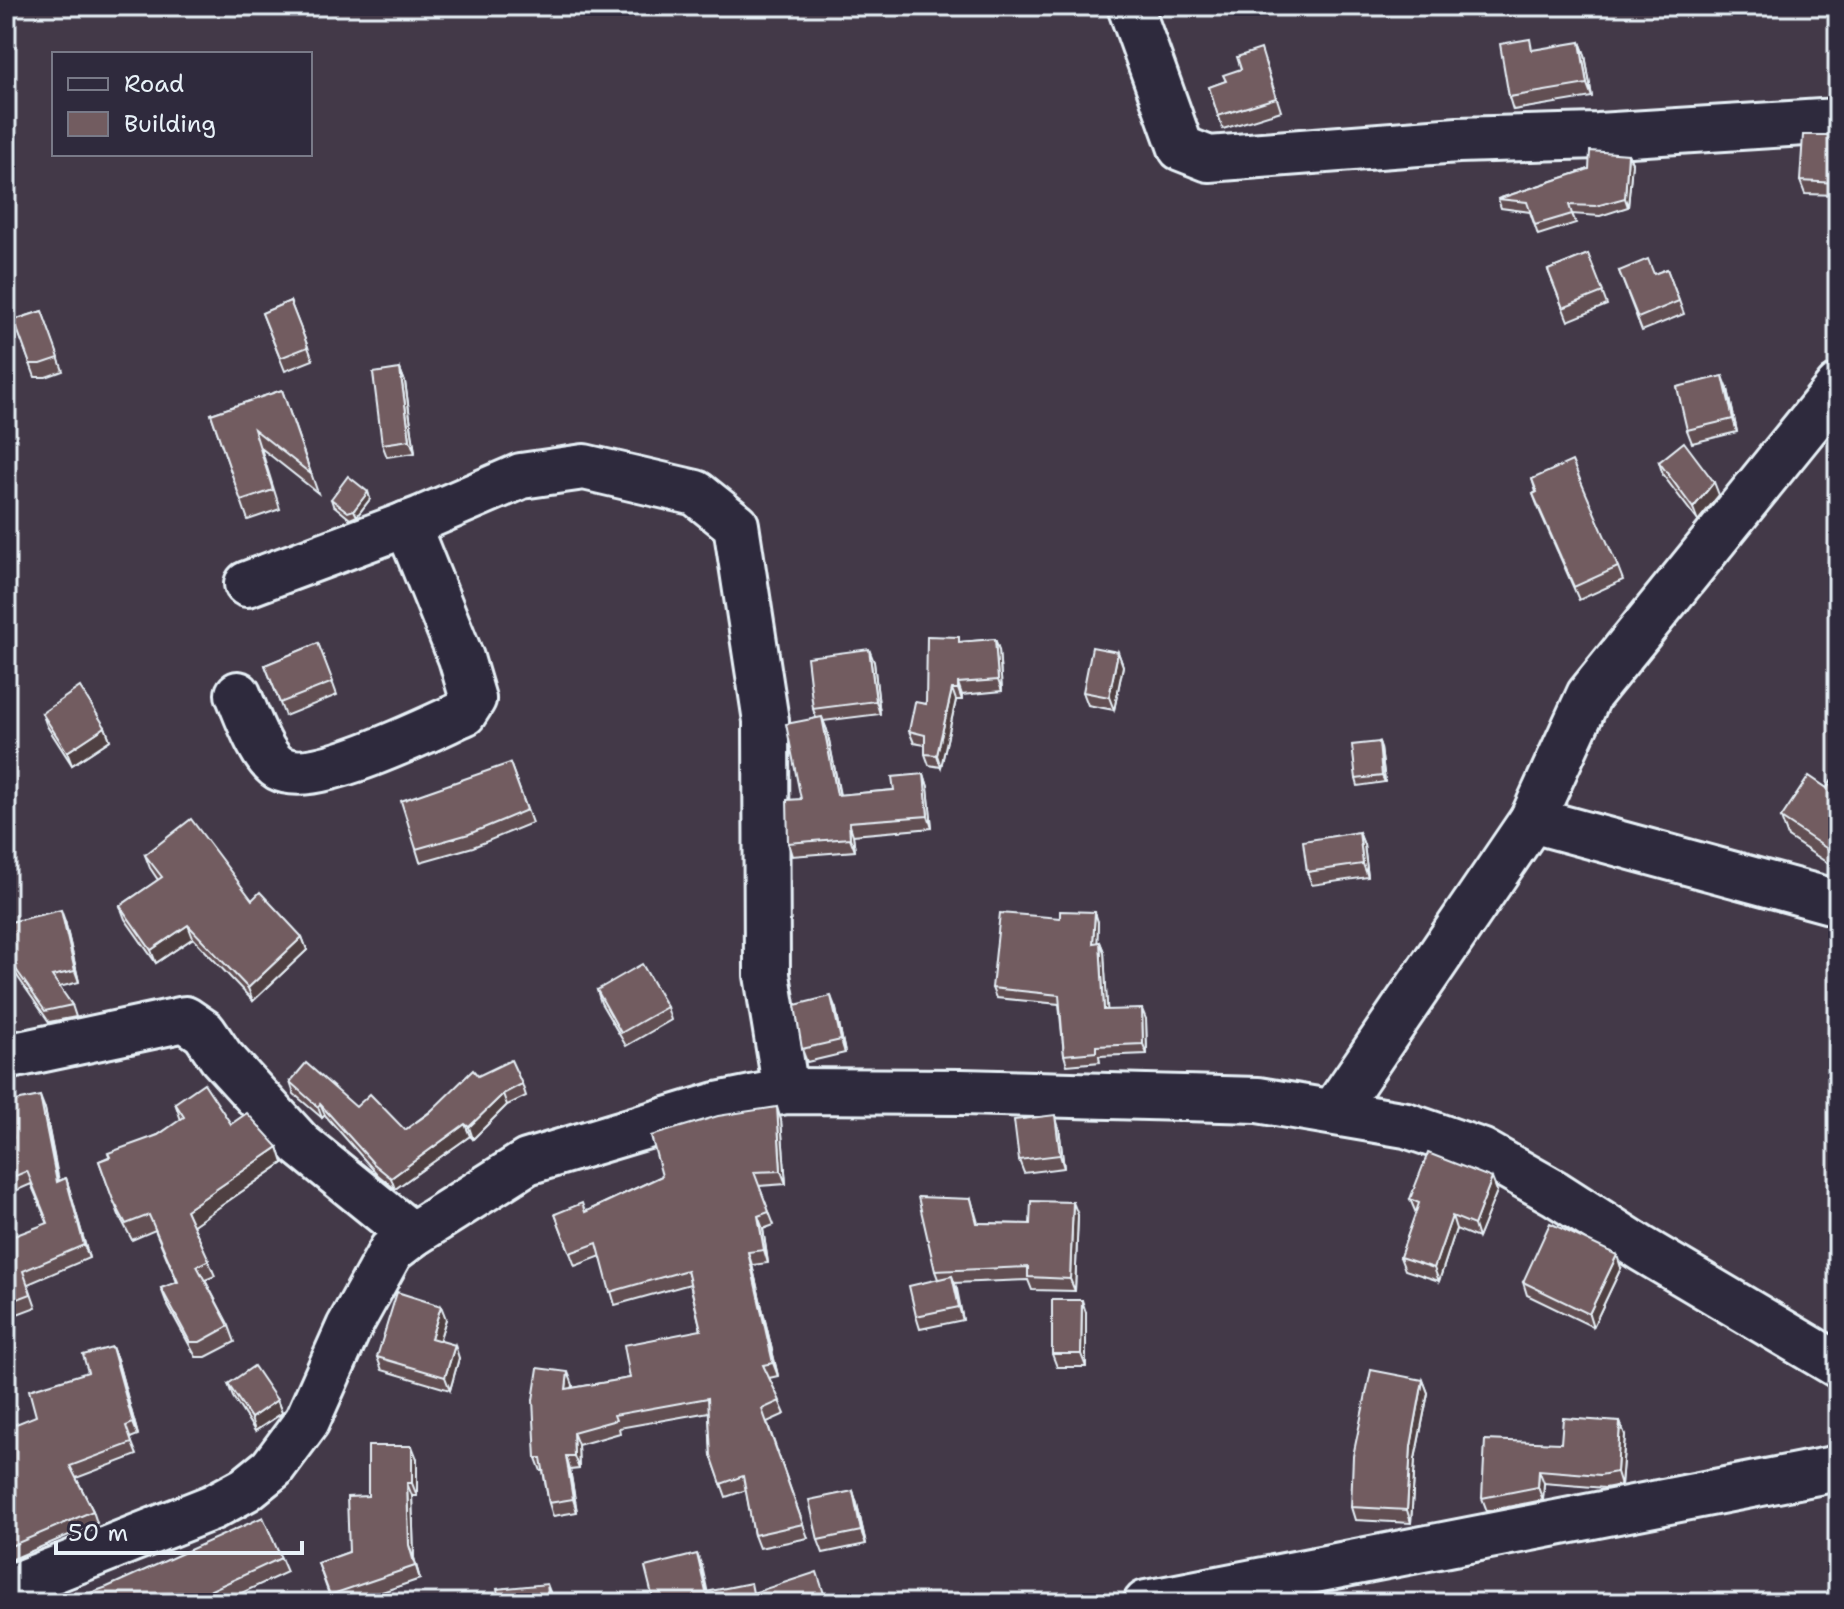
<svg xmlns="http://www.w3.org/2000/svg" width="1844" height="1609" font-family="'Shantell Sans',sans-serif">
<rect width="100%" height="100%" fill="#433948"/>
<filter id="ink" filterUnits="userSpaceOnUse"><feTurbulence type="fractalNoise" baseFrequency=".0125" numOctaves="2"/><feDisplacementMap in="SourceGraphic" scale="16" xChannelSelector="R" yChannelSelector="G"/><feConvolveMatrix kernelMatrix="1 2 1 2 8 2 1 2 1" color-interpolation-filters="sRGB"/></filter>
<g filter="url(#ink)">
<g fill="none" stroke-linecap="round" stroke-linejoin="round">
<g stroke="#e8f1f8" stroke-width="50">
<g id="minor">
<polyline points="1130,6 1181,148 1209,159 1458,140 1598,136 1838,121"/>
<polyline points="247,584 421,519 521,476 584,467 696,493 736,525 766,721 767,975 786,1091"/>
<path d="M238,694C246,713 261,757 279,768C314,787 428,729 464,713L473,699L461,658L407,524"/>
<polyline points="1532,820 1838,903"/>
<polyline points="6,1057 185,1019 204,1032 221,1057 301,1145 412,1235"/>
<polyline points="1334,1111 1532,820 1589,695 1838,387"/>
<polyline points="6,1589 213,1507 246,1489 272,1468 307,1421 349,1327 391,1251 412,1235 527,1162 717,1105 786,1091 962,1092 1258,1100 1406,1125 1481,1151 1555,1193 1642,1249 1838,1365"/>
<polyline points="1146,1603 1838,1468"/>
</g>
</g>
<use href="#minor" stroke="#2f2a3d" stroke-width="44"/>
</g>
<g fill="#624f53" stroke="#e8f1f8" stroke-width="2">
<polygon points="1580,42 1585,55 1592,97 1513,110 1509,97"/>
<polygon points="1265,62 1281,111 1223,129 1209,87 1226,81"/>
<polygon points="1838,135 1838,195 1805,194 1800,181"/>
<polygon points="1628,154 1632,163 1628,207 1600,216 1572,214 1576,223 1538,235 1530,212 1501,208 1498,199 1589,169"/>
<polygon points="1588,254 1607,305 1568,321 1548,270"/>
<polygon points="1667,269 1684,314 1642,331 1619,271 1654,274"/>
<polygon points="290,301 313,360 285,371 262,313"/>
<polygon points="42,311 63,371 46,377 35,377 14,320"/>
<polygon points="400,369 405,382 415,453 387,457 382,444"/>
<polygon points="1728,389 1737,432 1692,443 1687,430"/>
<polygon points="282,390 318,493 261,448 280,509 248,520 211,414"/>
<polygon points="1659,462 1719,495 1698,521 1663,475"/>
<polygon points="1532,479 1618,567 1623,580 1579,600 1538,507 1533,494 1536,492"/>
<polygon points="368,492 370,499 357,516 350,519 333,505 331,499"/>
<polygon points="995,639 999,650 1002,691 962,695 962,700 956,700 941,767 929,765 925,754 925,745 914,743 909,731 961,642"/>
<polygon points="318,643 337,695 285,716 265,665"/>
<polygon points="1118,652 1123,666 1114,710 1088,705 1083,692"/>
<polygon points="874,662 880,714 823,721 827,730 840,795 894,790 924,774 928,787 932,828 853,835 855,851 792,856 788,843 801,799 816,718 813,709"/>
<polygon points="42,713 105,727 110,740 72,765 47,726"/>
<polygon points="1379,742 1381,748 1385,782 1358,786 1356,779"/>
<polygon points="510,763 532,823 473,847 420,862 416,849"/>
<polygon points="1838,771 1838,870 1788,837 1781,818 1827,788"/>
<polygon points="1359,832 1364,845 1368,877 1312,885 1307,872"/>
<polygon points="145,855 252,900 302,937 307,950 253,1001 193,938 156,963 125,919 120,906 158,880 150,868"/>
<polygon points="65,921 79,982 59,987 72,1005 76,1017 49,1022 6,960 6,923"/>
<polygon points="1098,922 1097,943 1100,942 1104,952 1107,1010 1146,1019 1147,1054 1099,1056 1100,1062 1067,1065 1064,1055 1059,1004 996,998 992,988"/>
<polygon points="597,990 667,1007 671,1020 626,1046 601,1003"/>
<polygon points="6,1005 12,1030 6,1032"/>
<polygon points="836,1009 845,1053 807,1062 802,1049"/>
<polygon points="478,1076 522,1084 526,1096 507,1105 473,1139 470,1136 395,1189 378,1175 325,1115 322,1118 294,1094 290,1082 356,1107 405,1130"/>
<polygon points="175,1103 231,1124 278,1147 283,1163 193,1225 215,1276 205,1280 229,1326 235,1342 206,1357 196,1357 167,1304 161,1288 177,1282 155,1230 132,1240 119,1215 99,1161 158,1135 181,1120"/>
<polygon points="45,1109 59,1181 66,1178 89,1258 28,1284 36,1307 12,1316 6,1300 48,1224 31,1184 6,1195 6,1141 13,1138"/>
<polygon points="781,1120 786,1184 759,1186 774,1225 763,1229 768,1263 752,1265 778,1376 769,1378 785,1414 767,1422 808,1538 759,1548 754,1535 746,1490 726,1497 711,1455 709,1412 619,1428 620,1433 578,1445 579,1469 570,1470 577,1512 553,1516 549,1503 543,1471 541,1471 536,1458 573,1385 573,1388 630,1378 701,1330 690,1284 615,1305 601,1256 575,1266 555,1214 585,1212"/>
<polygon points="1059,1128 1064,1168 1024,1173 1019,1160"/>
<polygon points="1497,1191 1478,1238 1456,1229 1439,1281 1405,1270 1400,1257 1416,1213 1410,1199"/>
<polygon points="971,1199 978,1223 1030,1224 1078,1215 1075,1291 1032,1290 1028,1280 954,1283 963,1320 920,1329 916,1316 938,1279 935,1271"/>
<polygon points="1621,1268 1593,1327 1527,1295 1523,1282"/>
<polygon points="1086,1313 1086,1367 1057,1367 1052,1354"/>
<polygon points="446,1319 439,1341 459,1358 450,1390 382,1370 377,1357"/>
<polygon points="117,1359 138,1435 130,1438 137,1455 76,1478 93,1511 97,1523 6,1562 6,1436 36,1416 88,1372"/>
<polygon points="1423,1380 1428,1393 1415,1459 1411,1523 1355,1520 1351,1507"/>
<polygon points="228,1384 277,1400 282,1413 255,1431 233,1397"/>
<polygon points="1620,1422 1625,1435 1621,1485 1605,1488 1544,1483 1543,1500 1487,1511 1482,1498 1561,1443"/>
<polygon points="417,1459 417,1496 412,1496 414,1558 420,1579 350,1603 332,1603 318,1563 349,1552 368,1496"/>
<polygon points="853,1491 857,1504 866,1544 823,1553 818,1540"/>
<polygon points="281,1558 287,1572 220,1603 62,1603"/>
</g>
<g fill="#504043" stroke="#e8f1f8" stroke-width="2">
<polygon points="1580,42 1585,55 1592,97 1587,84"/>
<polygon points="1628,154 1632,163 1628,207 1625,198"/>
<polygon points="400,369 405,382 415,453 410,440"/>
<polygon points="1723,376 1728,389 1737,432 1733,419"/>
<polygon points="1714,482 1719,495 1698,521 1693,508"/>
<polygon points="368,492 370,499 357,516 354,510"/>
<polygon points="995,639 999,650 1002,691 998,680"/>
<polygon points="869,649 874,662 880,714 876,701"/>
<polygon points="1118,652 1123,666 1114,710 1109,697"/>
<polygon points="958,683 962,695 962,700 958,689"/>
<polygon points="952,689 956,700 941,767 937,755"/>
<polygon points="822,717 827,730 842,808 837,795"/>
<polygon points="105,727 110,740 72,765 67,752"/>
<polygon points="1379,742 1381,748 1385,782 1382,776"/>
<polygon points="924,774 928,787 932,828 928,816"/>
<polygon points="849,822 853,835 855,851 850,838"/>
<polygon points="1359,832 1364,845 1368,877 1363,864"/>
<polygon points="61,910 65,921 79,982 75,971"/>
<polygon points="1095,912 1098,922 1097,953 1093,943"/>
<polygon points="188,925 193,938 156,963 151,950"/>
<polygon points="302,937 307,950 253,1001 248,988"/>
<polygon points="1100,942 1104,952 1108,1020 1104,1010"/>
<polygon points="831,996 836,1009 845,1053 841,1040"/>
<polygon points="1142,1009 1146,1019 1147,1054 1143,1044"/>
<polygon points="503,1094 507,1105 473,1139 469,1127"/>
<polygon points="40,1096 45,1109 61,1195 57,1182"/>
<polygon points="320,1104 325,1115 322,1118 318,1107"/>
<polygon points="777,1107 781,1120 786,1184 781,1171"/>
<polygon points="1055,1115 1059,1128 1064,1168 1060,1155"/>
<polygon points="465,1124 470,1136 395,1189 391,1178"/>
<polygon points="278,1147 283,1163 192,1226 186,1210"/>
<polygon points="66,1178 70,1191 89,1258 84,1245"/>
<polygon points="1492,1178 1497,1191 1478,1238 1474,1225"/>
<polygon points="1073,1202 1078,1215 1075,1291 1070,1279"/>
<polygon points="758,1216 763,1229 768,1263 764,1250"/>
<polygon points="1452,1216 1456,1229 1439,1281 1434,1268"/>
<polygon points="748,1252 752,1265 778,1376 773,1363"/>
<polygon points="1617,1255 1621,1268 1593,1327 1589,1314"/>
<polygon points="952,1276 957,1289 963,1320 959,1307"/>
<polygon points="1082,1300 1086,1313 1086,1367 1081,1354"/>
<polygon points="441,1306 446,1319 436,1351 431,1338"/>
<polygon points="455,1345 459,1358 450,1390 445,1377"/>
<polygon points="112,1347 117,1359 138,1435 133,1423"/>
<polygon points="568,1372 573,1385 570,1402 566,1389"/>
<polygon points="1423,1380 1428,1393 1415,1459 1411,1523 1407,1510 1411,1446"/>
<polygon points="277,1400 282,1413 255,1431 251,1418"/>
<polygon points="1620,1422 1625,1435 1621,1485 1617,1472"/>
<polygon points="573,1432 578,1445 579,1469 574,1456"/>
<polygon points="412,1446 417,1459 417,1496 412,1483"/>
<polygon points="566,1456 570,1470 577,1512 573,1499"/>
<polygon points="1539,1470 1544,1483 1543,1500 1538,1487"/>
<polygon points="407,1483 412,1496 414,1558 420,1579 409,1545"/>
<polygon points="853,1491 857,1504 866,1544 861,1531"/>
<polygon points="697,1554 702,1566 710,1603 706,1592"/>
<polygon points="547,1584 552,1597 553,1603 549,1603"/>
</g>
<g fill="#725c60" stroke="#e8f1f8" stroke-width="2">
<polygon points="1530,39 1532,50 1580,42 1587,84 1509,97 1500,44"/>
<polygon points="1261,49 1276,98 1218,116 1209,87 1226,81 1223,75 1241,69 1237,57"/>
<polygon points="1803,135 1838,135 1838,183 1800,181"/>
<polygon points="1590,151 1628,154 1625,198 1596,206 1569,205 1572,214 1535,225 1527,202 1498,199 1589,169"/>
<polygon points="1588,254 1603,292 1563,308 1548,270"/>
<polygon points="1648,259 1654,274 1667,269 1679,301 1638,318 1619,271"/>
<polygon points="290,301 308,347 280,358 262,313"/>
<polygon points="42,311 59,358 41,364 30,364 14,320"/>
<polygon points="400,369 410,440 382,444 373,373"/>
<polygon points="1723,376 1733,419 1687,430 1677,387"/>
<polygon points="282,390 311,474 254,429 273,490 241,501 211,414"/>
<polygon points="1684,442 1714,482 1693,508 1659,462"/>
<polygon points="1572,461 1618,567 1574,587 1533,494 1537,492 1532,479"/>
<polygon points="348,476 368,492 354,510 348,512 331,499"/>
<polygon points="927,636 959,637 959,642 995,639 998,680 958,683 958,689 952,689 937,755 925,754 925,735 909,731 915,702 926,704"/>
<polygon points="318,643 333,682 280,703 265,665"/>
<polygon points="1092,647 1118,652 1109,697 1083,692"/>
<polygon points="869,649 876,701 813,709 807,657"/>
<polygon points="80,687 105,727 67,752 42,713"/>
<polygon points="822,717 837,795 894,790 892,777 924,774 928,816 849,822 850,838 788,843 787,800 801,799 786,724"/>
<polygon points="1379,742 1382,776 1356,779 1352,745"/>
<polygon points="510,763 527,810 469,834 416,849 401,801"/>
<polygon points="1838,771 1838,856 1781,818 1809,776 1827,788"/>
<polygon points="191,819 252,900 260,892 302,937 248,988 188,925 151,950 120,906 162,877 145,855"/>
<polygon points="1359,832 1363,864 1307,872 1303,841"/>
<polygon points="61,910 75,971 52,976 72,1005 45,1011 6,955 6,923"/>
<polygon points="1060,911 1095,912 1093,943 1100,942 1104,1010 1142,1009 1143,1044 1096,1046 1096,1052 1064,1055 1059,995 992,988 1000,913 1060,918"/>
<polygon points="642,964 667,1007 621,1033 597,990"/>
<polygon points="831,996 841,1040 802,1049 795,1005"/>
<polygon points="511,1060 522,1084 503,1094 469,1127 465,1124 391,1178 374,1164 320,1104 318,1107 290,1082 306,1063 356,1107 370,1094 405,1130 429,1113 473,1070 478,1076"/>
<polygon points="204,1083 231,1124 247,1113 278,1147 186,1210 209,1260 197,1266 229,1326 200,1342 190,1342 161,1288 178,1282 149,1215 126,1224 113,1200 99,1161 110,1157 108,1153 158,1135 184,1117 175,1103"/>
<polygon points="40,1096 57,1182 66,1178 84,1245 23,1271 31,1294 7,1303 6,1239 48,1223 27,1171 6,1180 6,1141 13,1138 6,1103"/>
<polygon points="777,1107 781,1171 754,1172 769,1212 758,1216 764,1250 748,1252 773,1363 763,1365 780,1401 762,1409 803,1524 754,1535 743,1476 721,1484 711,1455 708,1398 614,1415 616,1420 573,1432 574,1456 566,1456 573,1499 549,1503 541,1458 536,1458 533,1400 538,1368 568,1372 566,1389 630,1378 624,1345 701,1330 687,1270 610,1292 597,1243 570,1253 555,1214 582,1203 585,1212 662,1176 651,1136 718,1116"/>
<polygon points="1055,1115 1060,1155 1019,1160 1014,1120"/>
<polygon points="1428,1153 1492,1178 1474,1225 1452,1216 1434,1268 1400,1257 1419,1203 1410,1199"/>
<polygon points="918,1197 971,1199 977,1223 1030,1224 1031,1201 1073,1202 1070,1279 1028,1277 1028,1267 935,1271"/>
<polygon points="1550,1223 1617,1255 1589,1314 1523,1282"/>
<polygon points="952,1276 959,1307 916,1316 909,1286"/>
<polygon points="397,1292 441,1306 431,1338 455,1345 445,1377 377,1357"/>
<polygon points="1052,1300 1082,1300 1081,1354 1052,1354"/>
<polygon points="112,1347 133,1423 126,1426 132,1443 70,1466 93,1511 6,1548 6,1436 8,1434 6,1428 36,1416 29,1390 88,1372 83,1355"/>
<polygon points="254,1366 277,1400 251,1418 228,1384"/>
<polygon points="1371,1370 1423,1380 1411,1446 1407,1510 1351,1507 1353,1456"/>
<polygon points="1563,1418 1620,1422 1617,1472 1600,1475 1539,1470 1538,1487 1482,1498 1485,1440 1561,1443"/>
<polygon points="368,1446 412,1446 412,1483 407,1483 409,1545 415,1566 330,1595 318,1563 349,1552 347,1497 368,1496"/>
<polygon points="853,1491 861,1531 818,1540 809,1500"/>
<polygon points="263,1517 281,1558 183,1603 62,1603 107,1587"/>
<polygon points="697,1554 706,1592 751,1583 753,1593 817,1572 827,1603 654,1603 645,1567"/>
<polygon points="547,1584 549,1603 499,1603 497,1589"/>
<polygon points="1816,1597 1821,1603 1810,1603"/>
</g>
</g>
<rect width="1844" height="1609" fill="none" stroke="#2f2a3d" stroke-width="32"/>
<rect x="16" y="16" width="1812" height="1577" fill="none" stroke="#e8f1f8" stroke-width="3" filter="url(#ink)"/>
<rect x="52" y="52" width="260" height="104" fill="#2f2a3d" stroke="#797a88" stroke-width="2"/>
<rect x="68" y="78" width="40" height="12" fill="#2f2a3d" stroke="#797a88" stroke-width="2"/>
<text x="124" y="92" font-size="24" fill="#e8f1f8">Road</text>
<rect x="68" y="112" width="40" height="24" fill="#725c60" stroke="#797a88" stroke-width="2"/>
<text x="124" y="132" font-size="24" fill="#e8f1f8">Building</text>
<path d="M56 1541v12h246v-12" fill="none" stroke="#e8f1f8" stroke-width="4"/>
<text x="68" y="1541" font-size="24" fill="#e8f1f8" stroke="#2f2a3d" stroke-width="6" paint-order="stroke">50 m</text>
</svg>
